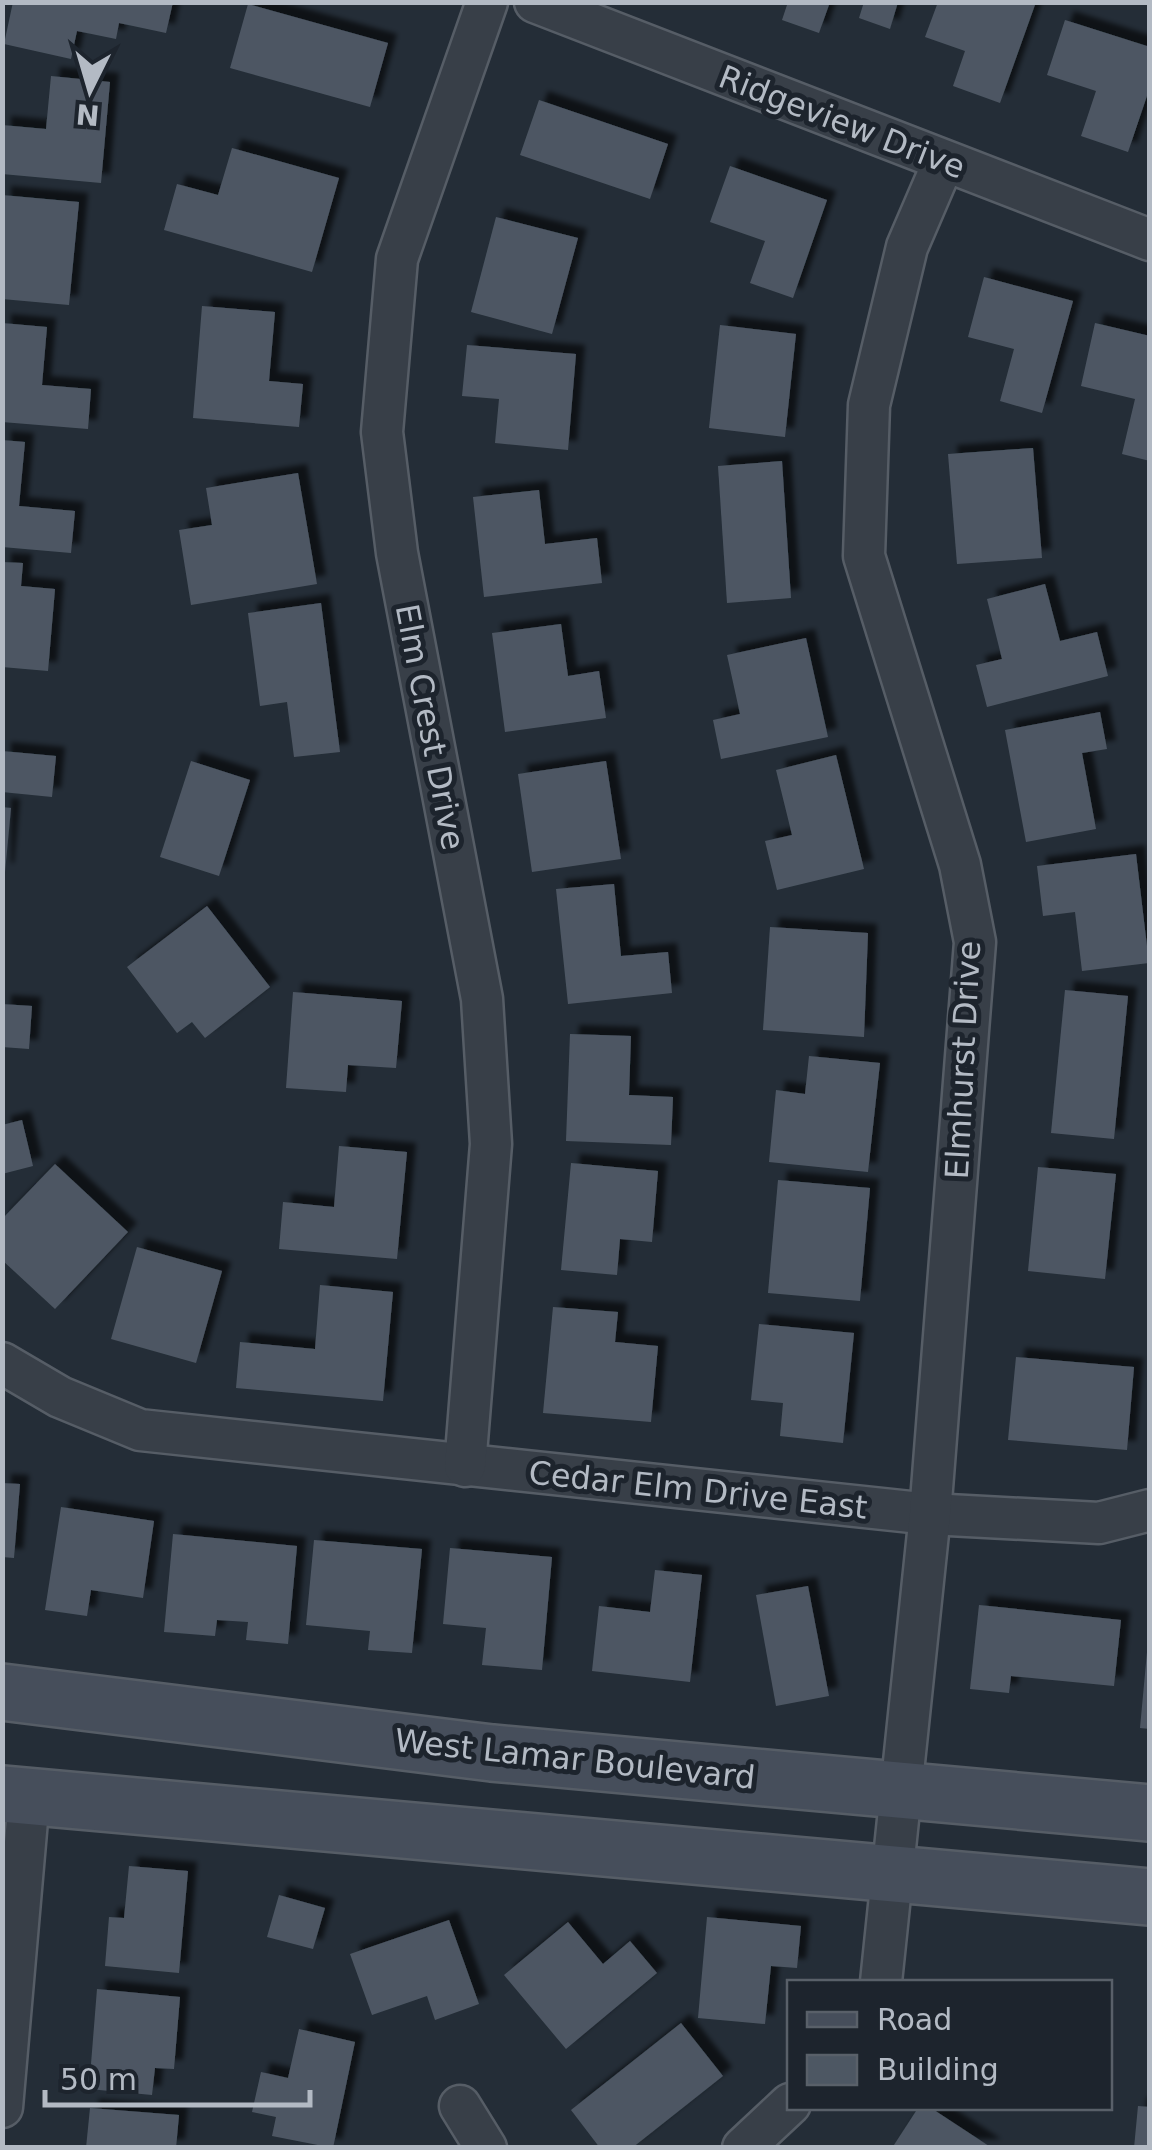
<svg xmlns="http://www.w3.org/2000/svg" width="1152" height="2150" font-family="'DejaVu Sans',sans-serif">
<defs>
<filter id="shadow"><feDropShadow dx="9" dy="-9" stdDeviation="2.5" flood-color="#0009"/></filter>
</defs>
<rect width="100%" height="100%" fill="#242d37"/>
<g fill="#4d5763" filter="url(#shadow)">
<polygon points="13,2 173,2 166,33 119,23 116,39 77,31 71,59 4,44"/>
<polygon points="788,2 830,2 819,33 782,20"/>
<polygon points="864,2 898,2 890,29 859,18"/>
<polygon points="938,2 1036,2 1000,103 953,86 965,51 925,37"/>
<polygon points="248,4 388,43 370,107 230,68"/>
<polygon points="1065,20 1150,47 1150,87 1128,152 1081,136 1096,91 1047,75"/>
<polygon points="51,76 110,82 101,183 2,174 2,125 46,129"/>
<polygon points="539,100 668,144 650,199 520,155"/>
<polygon points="232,148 339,178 312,272 164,230 177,184 218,195"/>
<polygon points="730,166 827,200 793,298 750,283 765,241 710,222"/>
<polygon points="2,195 79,202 69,305 2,299"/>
<polygon points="496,217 578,238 552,334 471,312"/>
<polygon points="984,277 1073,301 1042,413 1000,401 1014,349 968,337"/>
<polygon points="202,306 275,312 269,381 303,384 299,427 193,418"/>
<polygon points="2,323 47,327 42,385 91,389 88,429 2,422"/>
<polygon points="1095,323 1150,336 1150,461 1122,454 1135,399 1081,386"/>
<polygon points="720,325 796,334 785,437 709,428"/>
<polygon points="467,345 576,354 568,450 495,443 499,399 462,396"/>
<polygon points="2,440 25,442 19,506 75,511 71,553 2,547"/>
<polygon points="1033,448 1042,558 957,564 948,454"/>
<polygon points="782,461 791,598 727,603 718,466"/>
<polygon points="298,473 317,584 191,605 179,530 212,525 206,488"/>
<polygon points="539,490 545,544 597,538 602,583 484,597 473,497"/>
<polygon points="2,562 23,563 21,586 55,589 48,671 2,667"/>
<polygon points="1045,584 1060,641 1097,632 1108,676 987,707 976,665 1002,659 987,599"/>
<polygon points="321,603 340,752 294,757 287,702 260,706 248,613"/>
<polygon points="561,624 568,676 599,671 606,718 505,732 492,633"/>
<polygon points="806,638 828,737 721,759 713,720 740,714 727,655"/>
<polygon points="1100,712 1107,749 1082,753 1096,829 1026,842 1005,730"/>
<polygon points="2,751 56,756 52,797 2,792"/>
<polygon points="836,755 864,869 777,890 765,841 792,835 776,770"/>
<polygon points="191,761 250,780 219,876 160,857"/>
<polygon points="606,761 621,859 532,872 518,774"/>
<polygon points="2,807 11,808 5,872 2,872"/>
<polygon points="1136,854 1149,963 1082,971 1075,912 1043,916 1037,866"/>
<polygon points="614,884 621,956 668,952 672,993 568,1004 556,889"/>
<polygon points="207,906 270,987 205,1038 192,1022 177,1033 127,967"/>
<polygon points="770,927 868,933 864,1037 763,1030"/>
<polygon points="1065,990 1128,996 1114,1139 1051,1133"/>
<polygon points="293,992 402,1001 396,1068 348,1065 346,1092 286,1088"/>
<polygon points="2,1004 32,1006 29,1049 2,1047"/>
<polygon points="570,1034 631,1036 629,1095 673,1097 671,1145 566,1141"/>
<polygon points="809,1056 880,1063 868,1172 769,1162 776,1090 805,1094"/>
<polygon points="22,1120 33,1166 2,1174 2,1125"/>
<polygon points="339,1146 407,1152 397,1259 279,1249 283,1202 334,1207"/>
<polygon points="571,1163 658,1171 652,1242 620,1239 617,1275 561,1270"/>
<polygon points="55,1164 128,1232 55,1309 2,1260 2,1219"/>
<polygon points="1038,1167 1116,1174 1105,1279 1028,1271"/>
<polygon points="778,1180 870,1188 860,1301 768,1293"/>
<polygon points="137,1247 222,1271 196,1363 111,1339"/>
<polygon points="320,1285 393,1292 383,1401 236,1388 240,1342 315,1349"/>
<polygon points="553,1307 618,1312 615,1342 658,1346 651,1422 543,1413"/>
<polygon points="759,1324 854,1333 843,1443 780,1436 783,1403 751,1400"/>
<polygon points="1016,1357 1134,1367 1127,1450 1008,1440"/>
<polygon points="2,1483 20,1484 14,1558 2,1557"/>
<polygon points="61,1507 154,1521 143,1598 91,1590 87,1616 45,1610"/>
<polygon points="173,1534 297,1546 288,1644 246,1640 248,1622 217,1620 215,1636 164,1632"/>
<polygon points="314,1540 422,1549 412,1653 368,1650 370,1631 306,1625"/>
<polygon points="450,1548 552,1557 542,1670 482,1665 486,1628 443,1624"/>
<polygon points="655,1570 702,1575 690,1682 592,1671 599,1606 650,1612"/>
<polygon points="808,1586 829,1696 776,1706 756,1595"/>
<polygon points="979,1605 1121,1620 1114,1686 1011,1676 1009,1693 970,1689"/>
<polygon points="1147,1652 1150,1652 1150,1729 1140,1728"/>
<polygon points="129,1866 188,1871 179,1973 105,1966 109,1917 124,1918"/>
<polygon points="279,1895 325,1908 313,1949 267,1937"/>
<polygon points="707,1917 801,1926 797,1968 771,1966 765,2024 698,2018"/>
<polygon points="449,1920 479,2004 435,2020 427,1996 372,2015 350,1954"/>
<polygon points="568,1922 603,1964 630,1941 657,1973 566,2049 504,1975"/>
<polygon points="97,1989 180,1997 174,2069 155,2068 152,2095 89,2089"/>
<polygon points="681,2023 723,2076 632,2148 600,2148 571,2110"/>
<polygon points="299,2029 355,2042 333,2148 272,2136 276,2117 252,2112 261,2072 288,2078"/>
<polygon points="1138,2106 1150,2107 1150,2148 1134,2148"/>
<polygon points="90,2108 179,2115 176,2148 86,2148"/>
<polygon points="918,2108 931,2108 992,2148 892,2148"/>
</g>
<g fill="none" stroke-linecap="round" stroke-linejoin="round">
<g stroke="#565d66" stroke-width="45">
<g id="street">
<polyline points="535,2 1150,240"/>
<polyline points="2,1363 60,1397 140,1430 930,1514 1099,1523 1150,1510"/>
<polyline points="465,1466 491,1144 482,999 397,553 382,432 397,259 487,2"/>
<polyline points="881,1982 930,1514 975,942 960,865 864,556 869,405 907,247 944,161"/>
<polyline points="460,2106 486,2148"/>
<polyline points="2,2107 29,1797"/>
<polyline points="743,2148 790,2104"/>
</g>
</g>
<g stroke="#565d66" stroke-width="60">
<g id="secondary">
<polyline points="2,1692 492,1753 1150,1813"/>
<polyline points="2,1794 1150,1897"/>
</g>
</g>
<use href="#street" stroke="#383f48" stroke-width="40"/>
<use href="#secondary" stroke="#464e5b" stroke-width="55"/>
</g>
<g text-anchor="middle" stroke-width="10" stroke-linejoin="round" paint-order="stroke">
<g font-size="32" fill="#b3bac4" stroke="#1d242d">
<text transform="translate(842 122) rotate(21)" y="11">Ridgeview Drive</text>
<text transform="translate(430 727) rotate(79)" y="11">Elm Crest Drive</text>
<text transform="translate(963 1060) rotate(-87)" y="11">Elmhurst Drive</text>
<text transform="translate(698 1490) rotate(6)" y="11">Cedar Elm Drive East</text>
<text transform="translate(575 1759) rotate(6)" y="11">West Lamar Boulevard</text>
</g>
</g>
<rect width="1152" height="2150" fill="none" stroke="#b3bac4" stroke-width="10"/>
<rect x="787" y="1980" width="325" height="130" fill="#1d242d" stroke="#596069" stroke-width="2.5"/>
<rect x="807" y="2012" width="50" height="15" fill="#464e5b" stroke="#596069" stroke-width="2.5"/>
<text x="877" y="2030" font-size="30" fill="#b3bac4">Road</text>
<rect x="807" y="2055" width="50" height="30" fill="#4d5763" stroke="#596069" stroke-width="2.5"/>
<text x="877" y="2080" font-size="30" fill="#b3bac4">Building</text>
<g transform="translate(90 90) rotate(185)" stroke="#1d242d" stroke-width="8" paint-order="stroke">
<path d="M0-8L18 38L0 25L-18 38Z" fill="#b3bac4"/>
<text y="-15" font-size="28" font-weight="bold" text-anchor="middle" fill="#b3bac4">N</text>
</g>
<path d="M45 2090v15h265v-15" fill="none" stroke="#b3bac4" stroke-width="5"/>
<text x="60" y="2090" font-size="30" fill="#b3bac4" stroke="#1d242d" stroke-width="8" paint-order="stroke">50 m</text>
</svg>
